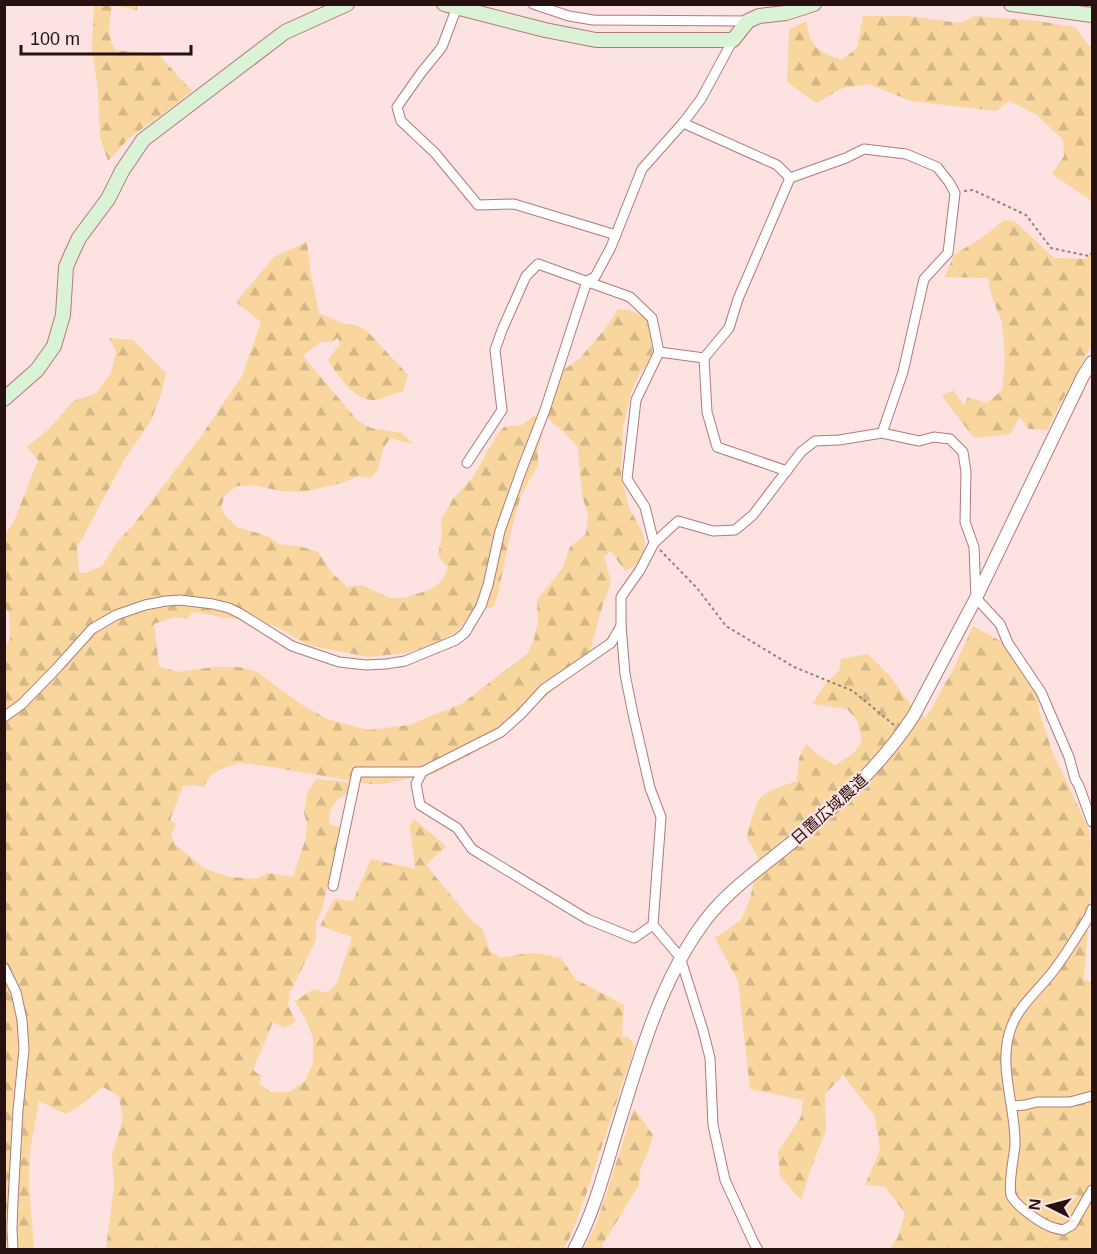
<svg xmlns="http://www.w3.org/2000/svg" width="1097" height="1254" font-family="Arial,'Noto Sans JP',sans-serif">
<defs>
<pattern id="forest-firs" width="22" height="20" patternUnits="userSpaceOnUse" patternTransform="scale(1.5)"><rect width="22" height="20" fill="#f8d69d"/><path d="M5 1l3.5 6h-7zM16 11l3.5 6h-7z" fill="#d4b786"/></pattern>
</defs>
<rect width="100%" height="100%" fill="#fce2e0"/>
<g fill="url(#forest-firs)">
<path d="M94,5H137V10L112,5C109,23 106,35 116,51H128L158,54L192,91L164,113L129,138L108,161L100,137L98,91L92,49Z"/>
<path d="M863,16H908L960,23L975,16L1038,21L1075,27L1089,46H1092V201L1052,174L1064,156L1063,140L1037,115L1010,101L996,111L911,101L869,84L843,88L816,103L787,82L789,30L806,21C811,50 817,50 842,60L857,48Z"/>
<polygon points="1004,220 1014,221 1054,258 1086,259 1092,252 1092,344 1047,430 1029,429 1020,417 1010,434 974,438 942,396 953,390 964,406 968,397 987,403 1002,390 1005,359 1002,323 991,294 988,278 945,277 954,255 983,237"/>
<path d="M307,242L311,275L319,313L345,324L358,326L367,331L408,375L403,391C394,393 384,399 375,400C353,401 338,375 328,360L340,344L338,338L331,342H320L303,356L358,421L371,428L402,433L413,444L390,438L383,449L378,469L371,478L359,476L342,483L302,492L281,491L253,485L237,486L225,495L221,507L225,515L237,527L267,536L279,544L299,546L318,552L331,572L347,587L362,585L390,598H404L429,590L442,581L448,568L438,555L442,535L441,520L453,499L473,477L497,435L504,427L522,425L535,415L543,432L538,450V465L521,495L511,531L498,594L493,607L471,613L458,631L432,645L406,653L369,657L308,645L275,626L193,612L187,619L175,617L154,624L159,666L177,672L214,667H238L256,671L299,703L327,719L368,730L409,725L463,703L528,653L534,639L538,622L537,600L562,569L570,547L586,534L588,514L582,496L578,447L563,431L547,418L561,372L580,358L606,328L618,309L632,311L647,318L652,331L653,348L650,361L640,373L631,392L623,427L621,476L629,508L642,531L645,542L643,558L634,566L625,571L611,551L604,556L611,582L603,604L589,655L571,676L538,703L505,735L470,755L435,773L383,784H369L260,765L239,763L221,769L211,775L203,787L193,785L183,786L170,820L176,824L171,835L176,845L204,868L229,877L257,879L268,873L293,877L305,841L307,825L304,812L307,794L316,779L348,782L351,791C334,801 330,804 329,824L342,828V836L335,851L323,907L316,923V940L290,992L288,1005L296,1022L284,1028L273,1022L253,1070L261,1076L259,1084L271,1092H290L305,1081L313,1063V1037L305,1018L295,1001L314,989L327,993L337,983L352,937L320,926L334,899L353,901L371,859L415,869L410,825L414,819L446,846L426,865L473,922L482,928L490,951L501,958L522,954L535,953L561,958L575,979L624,1005L622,1037H628L635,1046L584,1200L570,1237L564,1249H106L114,1185L112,1155L123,1119L119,1096L103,1087L82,1104L66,1114L39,1101L30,1150L29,1186L34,1249H5L4,649L10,639L9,613L5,608L4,536L15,519L38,460L27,447L50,428L73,401L95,394L111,373L116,351L109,338L133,340L166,373L162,391L151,421L124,460L77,548L79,573H85L102,566L117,542L134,524L199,439L242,376L261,322L236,302L274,257Z"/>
<path d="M973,626L1009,646L1034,671L1039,711L1052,751L1089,830L1092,853V876L1084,980L1092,982V1249H890L898,1237L905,1213L885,1187L865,1185L880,1150L875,1116L843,1075L825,1094L826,1131L812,1165L801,1200L780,1176L778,1152L801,1117L803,1100L750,1089L738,981L715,938L741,920L750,899L759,859L747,838C749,828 755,803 761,797C769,789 786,785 797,781L799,758L806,744L817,754L835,765L853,754L862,741L857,720L847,709L812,704L827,682L839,671L841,659L868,654L889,675L910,704L926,718L954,668Z"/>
<polygon points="634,1108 653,1135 649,1149 640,1170 639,1185 602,1245 604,1249 584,1249 597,1222"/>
</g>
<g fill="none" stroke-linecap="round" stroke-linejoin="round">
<g stroke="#b37978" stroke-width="11">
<g id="minor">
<polyline points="533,4 569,16 593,20 748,21"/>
<polyline points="457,7 442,47 421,73 397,107 401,121 435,153 478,205 514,204 616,235"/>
<polyline points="683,123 777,165 790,178"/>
<polyline points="659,352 704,358"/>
<polyline points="467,463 502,410 495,350 502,330 526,276 538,264 630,297 652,318 659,352 636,400 627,479 645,507 654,543"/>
<polyline points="787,471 717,447 707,412 704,358 729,328 738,299 790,178 846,158 864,149 906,154 937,167 949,182 955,193 948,253 924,279 903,372 882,433"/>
<polyline points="621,626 611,643 544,689 521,714 501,732 422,772 416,784 420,805 457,828 472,849 587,919 634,938 653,925"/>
<polyline points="4,717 22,704 57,668 92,629 116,615 145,605 166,601 180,600 213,604 229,608 241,614 292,646 339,662 366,665 386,664 405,661 456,640 465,633 481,606 488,585 500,531 522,469 545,410 587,281 595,277 611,247 642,169 683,123 701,99 733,40"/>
<polyline points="333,886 357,772 422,772"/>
<path d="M1092,909L1089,917C1078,934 1067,953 1054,970C1040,989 1019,1005 1011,1028C997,1066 1016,1106 1015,1145C1014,1157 1008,1184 1011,1195C1015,1205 1039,1222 1049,1226C1053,1228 1058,1229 1063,1230L1072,1225L1092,1190"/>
<polyline points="4,968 16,992 22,1020 24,1049 18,1110 13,1201 12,1229 13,1250"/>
<polyline points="1013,1106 1025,1105 1037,1102 1070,1102 1092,1096"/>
<polyline points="758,1250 753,1241 725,1180 713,1125 710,1058 703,1030 680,957 653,925 661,817 650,788 633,714 625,674 621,626 621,597 640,570 654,543 678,521 713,531 735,530 753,515 801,452 815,441 839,440 882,433 919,441 934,437 950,439 963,452 966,472 965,522 974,547 976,598 1000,624 1008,643 1041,692 1069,757 1075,779 1079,786 1092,822"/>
</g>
</g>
<g stroke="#b37978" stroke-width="14">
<path id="tertiary" d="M574,1250C597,1206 606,1164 621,1117C641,1052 660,985 699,929C721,896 754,873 785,848C833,809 880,768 914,715L976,598L1083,376L1092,362"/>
</g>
<g stroke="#b37978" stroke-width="16">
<g id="secondary">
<polyline points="444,4 545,30 596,40 733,40 748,21 759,16 786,13 814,4"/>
<polyline points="1011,4 1092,15"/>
<polyline points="4,399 37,370 54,346 63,315 66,267 72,253 79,238 108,199 122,171 143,140 285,32 347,4"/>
</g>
</g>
<g stroke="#977f7e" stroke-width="2" stroke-dasharray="3 3" stroke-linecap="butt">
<polyline points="964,191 973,190 1026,215 1051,248 1089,256 1092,253"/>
<polyline points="660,550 697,588 726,626 794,667 853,691 894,725"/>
</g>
<use href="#minor" stroke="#fff" stroke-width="9"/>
<use href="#tertiary" stroke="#fff" stroke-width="12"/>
<use href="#secondary" stroke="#daf2d5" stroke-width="14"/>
</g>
<g text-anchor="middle" stroke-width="4.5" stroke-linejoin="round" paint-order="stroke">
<g font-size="16" fill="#261010" stroke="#fce2e0">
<text transform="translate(829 809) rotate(-42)" y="6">日置広域農道</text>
</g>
</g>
<rect width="1097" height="1254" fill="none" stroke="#261010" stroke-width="12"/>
<g transform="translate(1049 1206) rotate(276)" stroke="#fce2e0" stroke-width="4.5" paint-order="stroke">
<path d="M0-4.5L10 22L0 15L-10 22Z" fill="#261010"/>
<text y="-9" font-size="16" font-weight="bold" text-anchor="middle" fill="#261010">N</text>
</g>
<path d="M21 45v9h170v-9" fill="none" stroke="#261010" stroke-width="3"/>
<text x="30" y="45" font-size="18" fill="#261010" stroke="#fce2e0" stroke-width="4.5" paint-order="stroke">100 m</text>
</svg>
